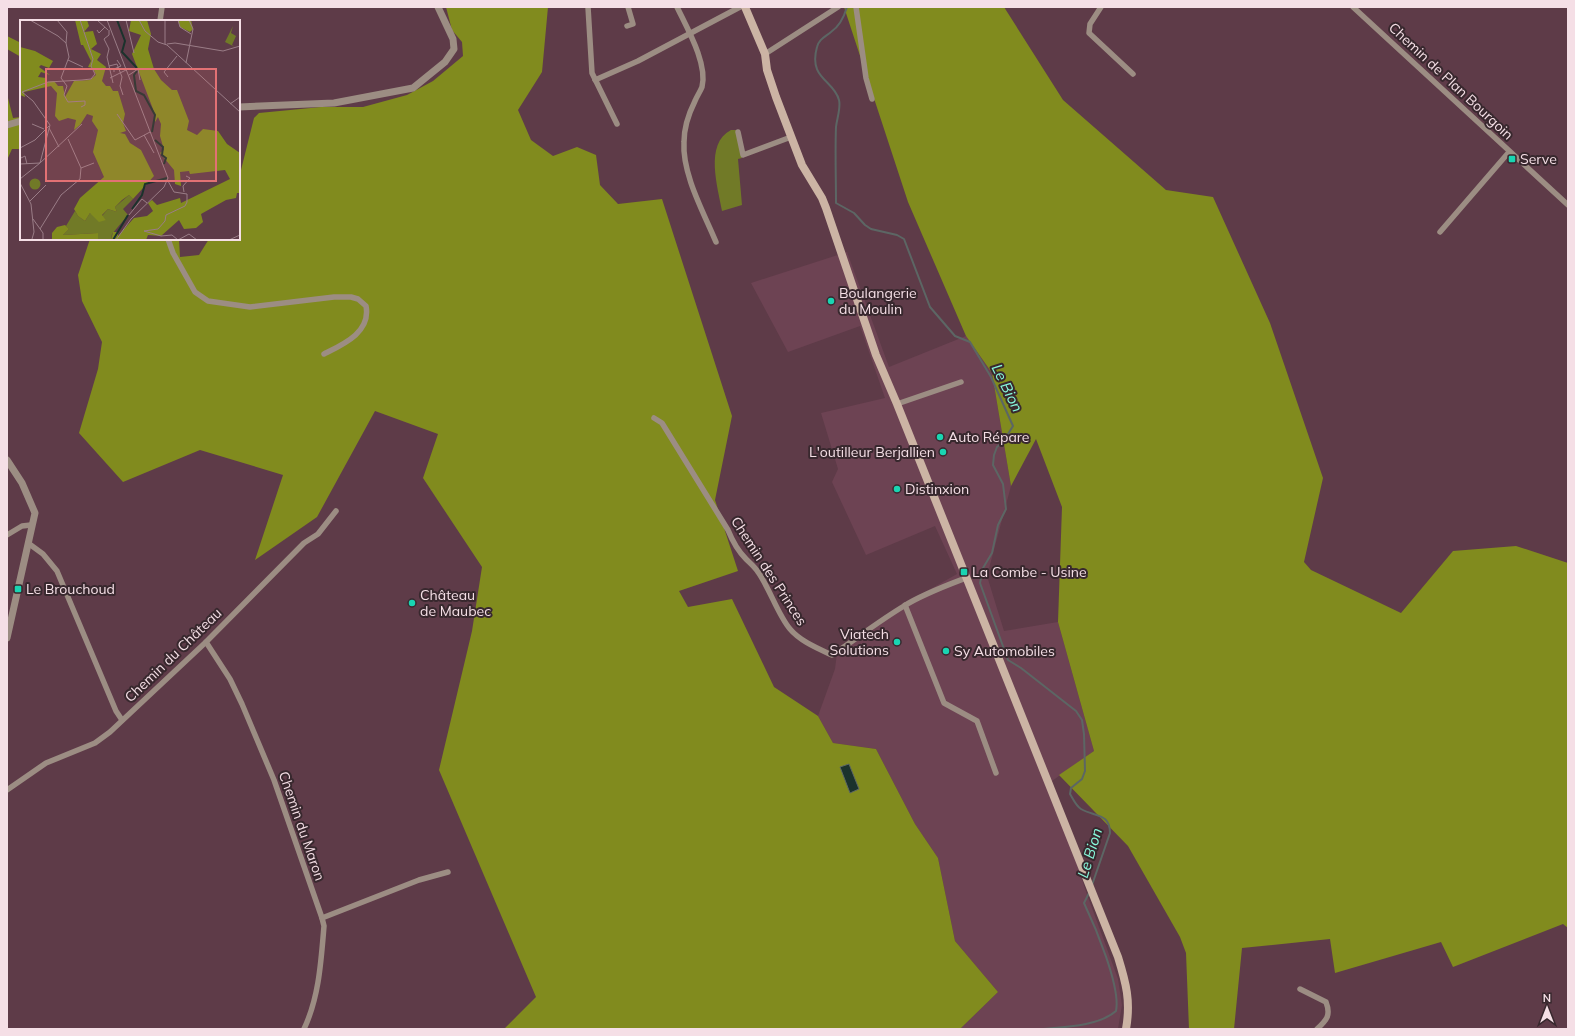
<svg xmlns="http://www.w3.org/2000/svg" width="1575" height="1036" font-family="Mulish,sans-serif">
<rect width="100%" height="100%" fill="#5e3b48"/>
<polygon fill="#6d4353" points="847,252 889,367 966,336 992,373 1011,486 987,576 1004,631 1058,622 1094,751 1052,781 1085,889 1118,979 1122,1005 1118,1029 960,1029 998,992 955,941 938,858 915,824 876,749 833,743 818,716 835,669 837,653 897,608 957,574 935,526 866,555 832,482 838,469 821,413 885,398 860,326 788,352 751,283"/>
<path fill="#717a27" d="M731,130H736L742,158L738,159L742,205L722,211C718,187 704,144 731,130Z"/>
<g fill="#818b1e">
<polygon points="446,7 548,7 542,72 518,110 531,140 553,156 577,147 596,155 600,185 618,204 662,199 732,416 715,500 738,571 679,591 688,607 732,599 774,687 818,716 833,743 876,749 915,824 938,858 955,941 998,992 960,1029 504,1029 536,997 439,770 472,631 482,567 423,478 438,434 375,411 317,517 255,560 283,475 200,450 123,482 79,433 98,369 102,342 82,301 78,275 90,239 179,239 180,257 199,255 209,239 239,239 239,178 254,118 259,113 321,107 363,107 407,95 433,81 463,56 462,42 452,30"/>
<polygon points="844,7 1004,7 1063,100 1166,190 1213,197 1270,323 1323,478 1304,562 1311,570 1401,613 1453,551 1516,546 1568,563 1568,928 1563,924 1453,967 1441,942 1335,973 1330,939 1242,948 1234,1029 1189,1029 1186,953 1180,937 1128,846 1059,775 1094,751 1058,622 1062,507 1036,439 1011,486 992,373 966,336 908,202"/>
<polygon points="7,36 21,43 21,57 7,49"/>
<polygon points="7,94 13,118 21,117 21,149 12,149 7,160"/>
</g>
<polygon fill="#1b322c" stroke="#5c6664" points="849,764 859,789 850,793 840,767"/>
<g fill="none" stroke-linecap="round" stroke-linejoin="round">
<g stroke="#5c6664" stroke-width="2">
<path d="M847,7C844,17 840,26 831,32C825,37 819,39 817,47C808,79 834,80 839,100C841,108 837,118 836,127C835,152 836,178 836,203L854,213L865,225L871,229L897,235L904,239L930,307L955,336L970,342L991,377L1013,426L1003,442L997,447L994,455L993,465L1003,484L1006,509L998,525L992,553L983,568L980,583L1008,660L1021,668L1076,711L1082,720L1084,734L1085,771L1082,779L1071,788L1070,794C1073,799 1076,806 1081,809C1095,817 1110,813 1110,833L1092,885"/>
<path d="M1043,1029C1065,1027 1099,1026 1116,1011C1121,987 1095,926 1084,903L1089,893"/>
</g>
<g stroke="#9c8d83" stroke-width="5.5">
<polyline points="588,7 592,73 617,124"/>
<path d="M677,7C687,28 708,64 702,87C700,92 697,96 695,101C689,113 684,127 684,142C682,174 704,213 716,242"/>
<polyline points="856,7 866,78 872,99"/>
<polyline points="1101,7 1090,24 1089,33 1133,74"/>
<polyline points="1353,7 1568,205"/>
<polyline points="160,21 162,7"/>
<polyline points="627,26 633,24 628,7"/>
<polyline points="765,54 838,7"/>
<polyline points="595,80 638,61 740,7"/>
<polyline points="738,132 743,155 791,137"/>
<polyline points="1440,232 1509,152"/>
<path d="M168,239L173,253L195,292L208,301L250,307L334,297H351L358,299L366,306C371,332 344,344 324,354"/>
<polyline points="897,404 961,382"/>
<path d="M654,418L662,423L728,530C732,540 738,551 746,559C750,563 755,567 758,572C770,589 778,615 790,629C800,641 817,648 832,655C856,639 879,621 904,606C923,594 945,586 966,578"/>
<polyline points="7,535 22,526 31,525"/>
<polyline points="28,543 43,554 57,571 116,711 122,720"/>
<polyline points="905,605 944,703 977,721 996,773"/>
<path d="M206,642L230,679L242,704L274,780L322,918L324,926C321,962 319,997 304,1029"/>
<polyline points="7,790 46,763 95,743 110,732 206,642 304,543 318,534 336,511"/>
<polyline points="322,918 419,880 448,872"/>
<path d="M1300,989L1326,1002C1331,1015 1327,1020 1317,1029"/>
</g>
<g stroke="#9c8d83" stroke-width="7">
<polyline points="239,107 334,103 413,88 445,62 454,49 453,39 438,7"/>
<polyline points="7,125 21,121"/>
<polyline points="7,460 22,483 35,513 7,638"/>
</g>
<path stroke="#ccb4a4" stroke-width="8" d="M745,7L765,54L767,70L776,97L802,165L822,198L826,208L876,355L897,404L1118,957C1126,983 1131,1001 1126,1029"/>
</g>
<g fill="#19d5b2" stroke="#38282e" stroke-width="1.5">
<rect x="1508" y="155" width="8" height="8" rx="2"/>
<circle cx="831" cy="301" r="4"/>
<circle cx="940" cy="437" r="4"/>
<circle cx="943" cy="452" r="4"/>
<circle cx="897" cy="489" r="4"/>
<rect x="960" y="568" width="8" height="8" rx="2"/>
<rect x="14" y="585" width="8" height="8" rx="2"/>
<circle cx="412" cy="603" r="4"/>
<circle cx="897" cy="642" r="4"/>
<circle cx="946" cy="651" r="4"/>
</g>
<g text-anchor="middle" stroke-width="4" stroke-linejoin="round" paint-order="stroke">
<g font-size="14" fill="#f5dfe6" stroke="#38282e">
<text transform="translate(1451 81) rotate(43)" y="5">Chemin de Plan Bourgoin</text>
<text transform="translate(769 571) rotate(57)" y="5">Chemin des Princes</text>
<text transform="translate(173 655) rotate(-44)" y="5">Chemin du Château</text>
<text transform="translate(302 826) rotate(71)" y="5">Chemin du Maron</text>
</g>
<g font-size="14" fill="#f5dfe6" stroke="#38282e" text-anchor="start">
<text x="1520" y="164">Serve</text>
<text x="839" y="298">Boulangerie<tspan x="839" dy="16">du Moulin</tspan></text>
<text x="948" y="442">Auto Répare</text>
<text x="935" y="457" text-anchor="end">L'outilleur Berjallien</text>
<text x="905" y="494">Distinxion</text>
<text x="972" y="577">La Combe - Usine</text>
<text x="26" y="594">Le Brouchoud</text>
<text x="420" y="600">Château<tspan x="420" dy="16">de Maubec</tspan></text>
<text x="889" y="639" text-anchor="end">Viatech<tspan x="889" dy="16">Solutions</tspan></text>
<text x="954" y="656">Sy Automobiles</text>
</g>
<g font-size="15" font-style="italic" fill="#88fadd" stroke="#38282e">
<text transform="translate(1007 388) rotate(64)" y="5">Le Bion</text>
<text transform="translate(1090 853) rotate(-73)" y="5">Le Bion</text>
</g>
</g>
<g transform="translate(20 20)">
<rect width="220" height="220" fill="#5e3b48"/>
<path d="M213,6L211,13L216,16L212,25L215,27L205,22ZM9.5 164a5.5 5.5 0 1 1 11 0a5.5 5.5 0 1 1-11 0ZM109,175L113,179L103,189L108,195L92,214L91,220H78V213L43,215L49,209L46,206L55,191L58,196L65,201L70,193L86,200L82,196L88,189L97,192L95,187Z" fill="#717a27"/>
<path d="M55,0H67L69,6L64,12L73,11L77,24L71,29L81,34L77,40L86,47L82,61L86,66H90L93,71H98L105,94L103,103L106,111L100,113L105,114L110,123L121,130L134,156L113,179L109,175L102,180L95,187L97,192L88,189L82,195L86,200L79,202L70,193L65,201L58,196L54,189L60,178L84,157L73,132L78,110L72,101L73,96L67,94L60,105L54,110L56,100L48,98L39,101L35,96L37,73L31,66L4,72L5,77L0,75V27L15,31L33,41L29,48L21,45L19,47L30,55L21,52L18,57L26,58L27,62L34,61L38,66H43L45,77L54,61L70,60L76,55L73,48L68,47L71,41L63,25H61ZM111,0H127L131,14L128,29L134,49L141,60L152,70H157L169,101L167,110L177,115L183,109L198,111L207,124L220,133V173H217L216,178L206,180L181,194L183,202L176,208L164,209L159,200L141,216L128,215L126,220H91L93,212H98V216L114,198L127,196L133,191L128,183L132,180L137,185L160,178L161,183L210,159L205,150L170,154L169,151L160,152L161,166L155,164L154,150L140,133L144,130L140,116L141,104L138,97L135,102L133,89L112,34L121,15L109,11ZM158,0H171L173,9L170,12L160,7ZM45,205L49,209L43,215L78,213V220H32V213L37,207Z" fill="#818b1e"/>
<path fill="none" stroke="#1b322c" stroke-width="2" d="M97,0L105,21L102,32L117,48M117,51L114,55L116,71L124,75L135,95L132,112M135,120L143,127L142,135L146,138L144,144M112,189L122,175L125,164L147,158M93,220L108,195"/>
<path fill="none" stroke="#9a7d87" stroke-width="1" d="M10,0L38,16L46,23L49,37L41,58L47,66L44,75L48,82L65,81V85L61,87M37,0L47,12L46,23M77,0L88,10M87,0L148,158L144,167L111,199L96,220M106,0L114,33M119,0L125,11L138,22L147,25M158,0L160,7L171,14M77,10L79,13L85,7M89,10V15L84,19L89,29L87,37L93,63M145,24V0M147,24L155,23L203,31L220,26M147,25L220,92M48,40L63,47M166,43L173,9L169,0M89,46L97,44L102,57L100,66L103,75M94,52V49L101,46L97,40M109,55L118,49L120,60M148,57L144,52L157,36M90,58L106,50M210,84L220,77M97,94L115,120L130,112M12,104L24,109M29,108L39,127M124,115L134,133M0,128L15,120L29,106M0,134L1,138L5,136L7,144M0,144L20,143L62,104M61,148L74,143M0,159L20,143L30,105L13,81L2,72L28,62L62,60L71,59L75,54L71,46L73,39L60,0M148,161L154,172L167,174V182L165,186L146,195L145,201L138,209L124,211L141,216L152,215L158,220M0,163L11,184L14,212L12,219M164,172L163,166L170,158L166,156M10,181L26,165M109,195L122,179L127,183M13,199L23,213V220M20,209L41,175L60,159L61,148L48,119M158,220L169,214L177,220M209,220L220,215"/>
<path fill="#e27174" fill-opacity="0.15" stroke="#e27174" stroke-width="2" d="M26,49H196V161H26Z"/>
<rect width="220" height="220" fill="none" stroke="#f5dfe6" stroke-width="2"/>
</g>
<rect width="1575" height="1036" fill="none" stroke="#f5dfe6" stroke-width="16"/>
<g transform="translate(1547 1008)" stroke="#38282e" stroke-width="3" paint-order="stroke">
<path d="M0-3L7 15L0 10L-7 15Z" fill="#f5dfe6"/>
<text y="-6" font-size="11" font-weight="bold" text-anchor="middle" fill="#f5dfe6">N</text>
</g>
</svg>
